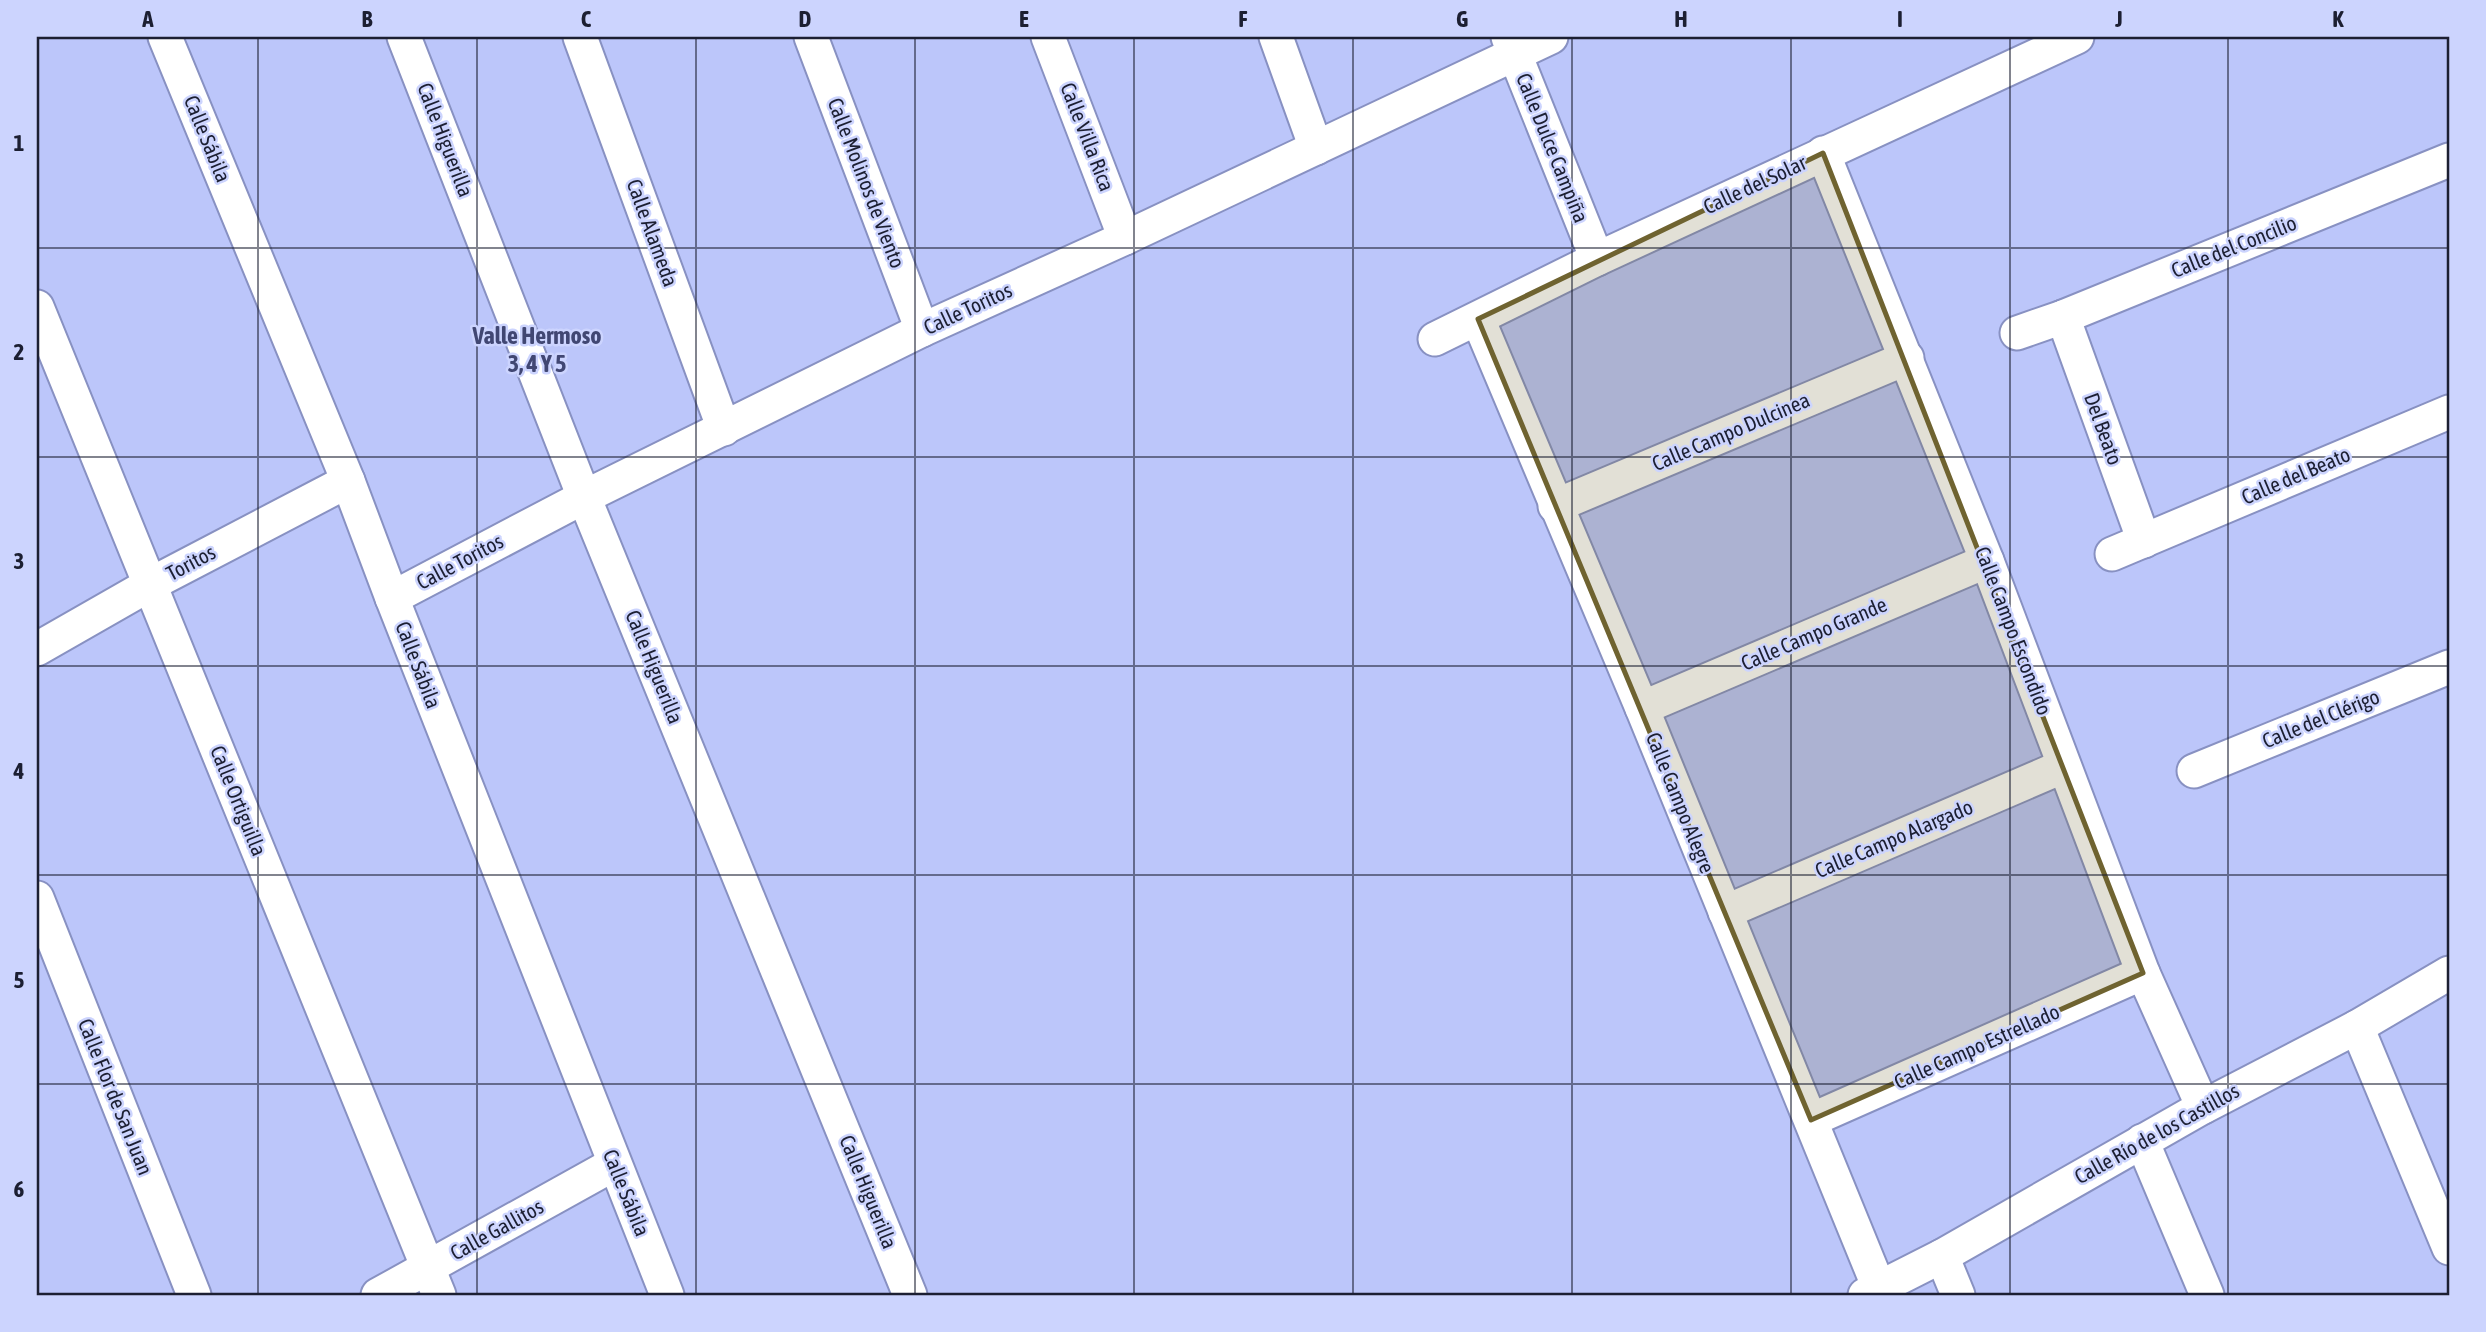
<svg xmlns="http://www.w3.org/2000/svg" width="2486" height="1332" font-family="'Asap Condensed',sans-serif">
<rect width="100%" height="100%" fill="#bcc6fa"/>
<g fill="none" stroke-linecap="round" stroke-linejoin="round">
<g stroke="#8891c2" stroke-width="37">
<g id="minor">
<polyline points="165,37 348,481 392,598 667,1295"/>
<polyline points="404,37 584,497 910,1295"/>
<polyline points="580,37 724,429"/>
<polyline points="811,37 922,330"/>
<polyline points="1048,37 1125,238"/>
<polyline points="1276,37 1316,148"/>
<polyline points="1508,37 1597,259"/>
<polyline points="1823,153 1987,561 2143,973 2203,1107"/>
<polyline points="37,307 439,1295"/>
<polyline points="2063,317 2144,541"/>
<polyline points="1478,319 1642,708 1879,1288"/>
<polyline points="2017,333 2063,317 2449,160"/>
<polyline points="1435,339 1597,259 2077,37"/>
<polyline points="1555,506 1907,358"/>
<polyline points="2112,554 2449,412"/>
<polyline points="392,598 584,497 922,330 1125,238 1551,37"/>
<polyline points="37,649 149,585 348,481"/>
<polyline points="1642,708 1987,561"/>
<polyline points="2194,771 2449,667"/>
<polyline points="37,898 194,1295"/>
<polyline points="1725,912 2064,766"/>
<polyline points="2357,1027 2449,1248"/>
<polyline points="1811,1120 2143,973"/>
<polyline points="2142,1141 2207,1295"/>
<polyline points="1942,1256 1958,1295"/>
<polyline points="378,1295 614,1164"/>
<polyline points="1865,1295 1942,1256 2203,1107 2357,1027 2449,973"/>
</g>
</g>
<use href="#minor" stroke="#fff" stroke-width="33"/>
</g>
<path fill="#6f6330" fill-opacity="0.2" stroke="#6f6330" stroke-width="5" stroke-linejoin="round" d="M1823,153L2143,973L1811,1120L1478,319Z"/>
<path fill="none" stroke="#1c1f32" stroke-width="2" stroke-opacity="0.55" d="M258,37V1295M477,37V1295M696,37V1295M915,37V1295M1134,37V1295M1353,37V1295M1572,37V1295M1791,37V1295M2010,37V1295M2228,37V1295M37,248H2449M37,457H2449M37,666H2449M37,875H2449M37,1084H2449"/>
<g text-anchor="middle" stroke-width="5" stroke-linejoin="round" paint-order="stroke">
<g font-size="21" fill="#1c1f32" stroke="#ccd4fe">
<text transform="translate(1087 137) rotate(69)" y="7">Calle Villa Rica</text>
<text transform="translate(207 139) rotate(68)" y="7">Calle Sábila</text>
<text transform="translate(445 140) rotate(69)" y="7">Calle Higuerilla</text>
<text transform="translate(1552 148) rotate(68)" y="7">Calle Dulce Campiña</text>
<text transform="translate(866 183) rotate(69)" y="7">Calle Molinos de Viento</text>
<text transform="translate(1755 185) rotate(-25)" y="7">Calle del Solar</text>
<text transform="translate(652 233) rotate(70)" y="7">Calle Alameda</text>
<text transform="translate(2234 247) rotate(-22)" y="7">Calle del Concilio</text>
<text transform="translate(968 309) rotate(-25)" y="7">Calle Toritos</text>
<text transform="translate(2103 429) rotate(70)" y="7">Del Beato</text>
<text transform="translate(1731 432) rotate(-23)" y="7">Calle Campo Dulcinea</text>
<text transform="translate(2296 476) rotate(-23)" y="7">Calle del Beato</text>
<text transform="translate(460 562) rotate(-28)" y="7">Calle Toritos</text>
<text transform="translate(191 563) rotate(-28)" y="7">Toritos</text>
<text transform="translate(2013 631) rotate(69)" y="7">Calle Campo Escondido</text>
<text transform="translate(1814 634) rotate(-23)" y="7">Calle Campo Grande</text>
<text transform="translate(418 665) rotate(69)" y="7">Calle Sábila</text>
<text transform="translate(654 667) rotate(68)" y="7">Calle Higuerilla</text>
<text transform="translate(2321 719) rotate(-22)" y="7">Calle del Clérigo</text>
<text transform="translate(238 801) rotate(68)" y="7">Calle Ortiguilla</text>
<text transform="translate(1680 803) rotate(68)" y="7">Calle Campo Alegre</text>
<text transform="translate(1894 839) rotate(-23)" y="7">Calle Campo Alargado</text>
<text transform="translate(1977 1047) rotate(-24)" y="7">Calle Campo Estrellado</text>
<text transform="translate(115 1097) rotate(68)" y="7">Calle Flor de San Juan</text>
<text transform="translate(2157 1134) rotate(-29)" y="7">Calle Río de los Castillos</text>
<text transform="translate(868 1192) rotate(68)" y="7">Calle Higuerilla</text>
<text transform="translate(626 1193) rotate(68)" y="7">Calle Sábila</text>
<text transform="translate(497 1230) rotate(-29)" y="7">Calle Gallitos</text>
</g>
<g font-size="24" font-weight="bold" fill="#414773" stroke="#ccd4fe">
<text x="537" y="344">Valle Hermoso<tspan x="537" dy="28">3, 4 Y 5</tspan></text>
</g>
</g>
<rect width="2486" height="1332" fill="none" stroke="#ccd4fe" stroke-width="77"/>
<rect x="38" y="38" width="2410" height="1256" fill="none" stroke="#1c1f32" stroke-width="2.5"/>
<g font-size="23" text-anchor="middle" font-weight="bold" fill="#1c1f32">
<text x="148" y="27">A</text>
<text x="367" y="27">B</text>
<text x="586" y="27">C</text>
<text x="805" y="27">D</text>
<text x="1024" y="27">E</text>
<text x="1243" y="27">F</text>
<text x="1462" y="27">G</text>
<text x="1681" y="27">H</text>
<text x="1900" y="27">I</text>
<text x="2119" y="27">J</text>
<text x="2338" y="27">K</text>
<text x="19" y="151">1</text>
<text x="19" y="360">2</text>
<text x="19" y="569">3</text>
<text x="19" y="779">4</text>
<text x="19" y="988">5</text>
<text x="19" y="1197">6</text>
</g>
</svg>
